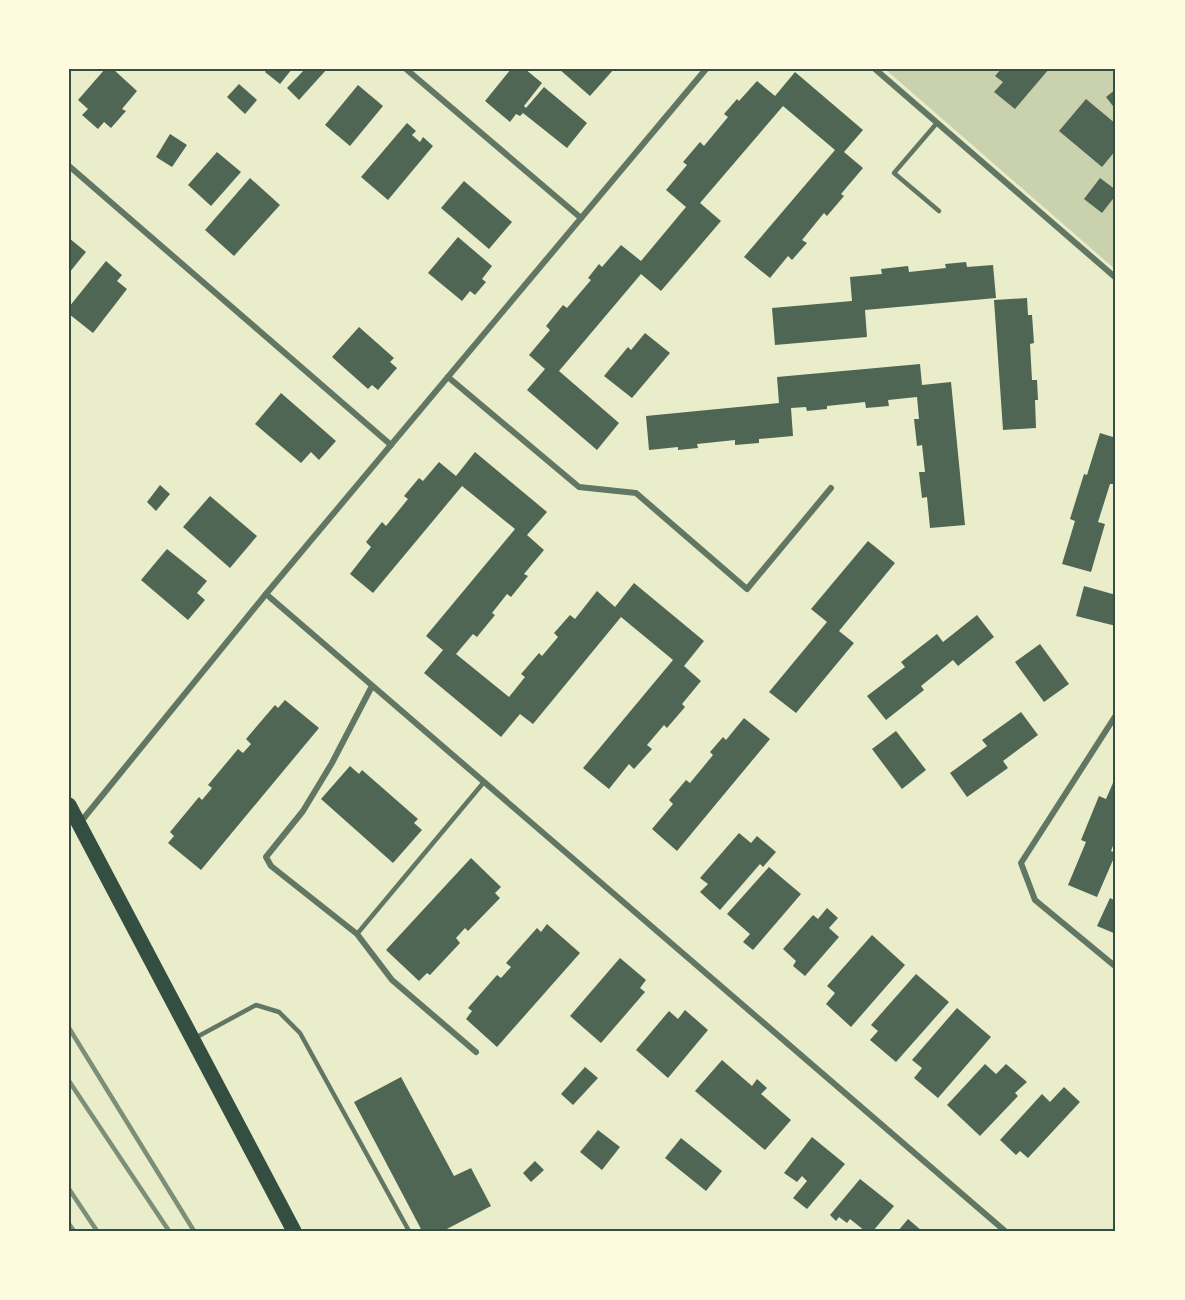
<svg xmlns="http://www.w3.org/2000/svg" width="1185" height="1300" font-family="Signika,sans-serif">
<rect width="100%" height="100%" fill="#e9edc9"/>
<polygon fill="#cad2ad" points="885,69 1116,69 1116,270"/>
<g fill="#4f6655">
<polygon points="105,69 113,69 137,91 122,109 126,111 111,128 104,122 98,129 82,115 88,109 78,100"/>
<polygon points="267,69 292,69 280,84 265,72"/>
<polygon points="305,69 327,69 299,100 287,88"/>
<polygon points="511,69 525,69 542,83 524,106 526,108 544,87 587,123 567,148 523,113 520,116 516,114 510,122 485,101"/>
<polygon points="559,69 614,69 590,96"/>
<polygon points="1001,69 1049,69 1015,109 994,92 1003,82 995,76"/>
<polygon points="795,72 863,130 844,152 863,168 841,194 844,196 827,216 824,213 802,240 807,243 792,260 788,256 770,278 744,257 835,150 783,106 700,203 721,221 661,291 641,274 559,371 619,423 597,450 527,390 545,369 529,355 550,330 546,326 563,305 567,308 591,280 588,278 599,264 602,267 621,245 641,261 686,207 666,190 687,165 683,162 700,142 704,146 728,117 724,114 737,99 739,101 757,81 775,96"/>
<polygon points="239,84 257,100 245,114 227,97"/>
<polygon points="358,85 383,106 350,146 325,125"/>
<polygon points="1116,89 1116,110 1106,97"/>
<polygon points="1086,99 1116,124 1116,150 1102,167 1059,131"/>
<polygon points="407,123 416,131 412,135 420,142 423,137 433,146 388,200 361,177"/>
<polygon points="170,134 187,145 172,167 156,157"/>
<polygon points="217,152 241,172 211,206 188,185"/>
<polygon points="250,178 280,205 234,256 205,230"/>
<polygon points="1100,178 1116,190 1116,195 1102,213 1084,199"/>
<polygon points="464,181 512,222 489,249 441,208"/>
<polygon points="458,237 492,266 482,279 486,282 475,295 470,291 462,301 428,273"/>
<polygon points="69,238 86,252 69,273"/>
<polygon points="106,261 122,275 117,281 127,289 93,333 69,314 69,307"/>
<polygon points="966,262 967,267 993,265 996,298 865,310 867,337 775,345 772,308 852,301 850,277 882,274 881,269 908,266 909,272 946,268 945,264"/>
<polygon points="1027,298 1028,315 1032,315 1034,343 1030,344 1032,380 1037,380 1038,400 1035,400 1036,428 1003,430 994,300"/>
<polygon points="359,327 394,358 390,362 397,368 378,390 372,385 368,389 332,357"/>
<polygon points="645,333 670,353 632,398 604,376 628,347 631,350"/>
<polygon points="920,364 922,385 951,382 965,525 930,528 927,497 922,498 919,472 925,472 922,445 917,446 914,419 919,419 917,397 888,400 889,406 866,408 865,402 827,406 827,409 807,411 806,407 791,408 793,436 759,439 759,443 735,445 735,440 697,444 698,448 678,450 678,447 649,450 646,416 779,403 777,377"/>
<polygon points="281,393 336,441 319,460 311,452 301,463 255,424"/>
<polygon points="1100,433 1116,438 1116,484 1110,484 1098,522 1105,524 1091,572 1062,564 1075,521 1070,519 1084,474 1087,475"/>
<polygon points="475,452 547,512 527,535 544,550 524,574 528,576 511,597 507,594 492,613 495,615 477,637 473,634 456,654 509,697 525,677 521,674 539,653 542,656 558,637 554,633 570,615 575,619 597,591 615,607 634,583 704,641 684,666 701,681 682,704 685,707 667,728 664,725 647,745 652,749 634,769 629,764 609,789 583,768 673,660 621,617 533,724 520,714 501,737 424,673 443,650 426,636 515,529 462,486 373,593 350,574 371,547 366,542 382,522 386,526 408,499 404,496 419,478 423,481 439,462 456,476"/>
<polygon points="160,485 170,494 156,511 147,502"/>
<polygon points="210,496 257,536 230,568 183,527"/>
<polygon points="868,541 895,563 839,631 854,643 796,713 769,692 827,622 811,609"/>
<polygon points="167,549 207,581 197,593 205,600 188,620 141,580"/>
<polygon points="1084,586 1116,595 1116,626 1076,616"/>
<polygon points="977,615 994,637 958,666 953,660 921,686 924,690 886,720 867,696 905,667 901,662 937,634 943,642"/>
<polygon points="1040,644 1069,684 1044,702 1015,662"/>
<polygon points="285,700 319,728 201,870 168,843 174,836 170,832 199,797 202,800 212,788 208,785 238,749 243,753 251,744 246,739 275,705 278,708"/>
<polygon points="1021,712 1038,735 1003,761 1008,768 967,797 950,773 987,746 982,740"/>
<polygon points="744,718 770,739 677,851 652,829 673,804 669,800 686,780 690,783 713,755 710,752 723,737 726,740"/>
<polygon points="896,731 926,770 902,789 872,749"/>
<polygon points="350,766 359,774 362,770 418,819 414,823 422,830 393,863 321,799"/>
<polygon points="1116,776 1116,838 1111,851 1116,853 1097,897 1068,885 1086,842 1081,840 1099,796 1106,799"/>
<polygon points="739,833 751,843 757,836 776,852 763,867 760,864 720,910 700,892 708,884 700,878"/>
<polygon points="471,858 501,887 495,893 500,898 468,931 465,928 456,938 460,943 430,975 427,973 419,981 386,950"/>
<polygon points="769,867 801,894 753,950 743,942 750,934 727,914"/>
<polygon points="1110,898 1116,901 1116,934 1097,926"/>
<polygon points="827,908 838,918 829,928 839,937 805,976 793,966 796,961 783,949 813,915 818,919"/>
<polygon points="547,924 580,953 497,1047 466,1019 472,1011 468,1008 497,975 501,978 511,967 506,963 537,928 541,932"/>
<polygon points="872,935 905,965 851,1027 826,1004 835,993 827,986"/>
<polygon points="620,958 646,980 640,988 645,992 601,1043 570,1016"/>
<polygon points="916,974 949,1002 896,1062 870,1040 878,1031 871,1025"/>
<polygon points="957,1008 991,1037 938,1098 914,1078 922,1068 912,1060"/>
<polygon points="685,1010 708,1030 668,1078 636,1050 669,1011 678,1019"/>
<polygon points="722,1060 752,1086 757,1079 767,1088 761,1094 791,1120 765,1150 695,1091"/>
<polygon points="985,1064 996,1074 1006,1064 1027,1082 1015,1093 1018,1096 980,1136 947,1105"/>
<polygon points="585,1067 598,1078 573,1105 561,1094"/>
<polygon points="401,1077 454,1176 471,1168 491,1206 443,1231 422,1231 354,1102"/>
<polygon points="1064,1087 1080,1102 1028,1158 1020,1151 1016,1155 1000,1140 1042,1094 1050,1102"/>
<polygon points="598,1130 620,1147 602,1170 580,1152"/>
<polygon points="812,1137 845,1164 807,1209 793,1198 807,1181 802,1176 797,1182 784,1173"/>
<polygon points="681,1138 722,1171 706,1191 665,1158"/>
<polygon points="535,1161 544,1170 531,1182 523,1173"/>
<polygon points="860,1179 894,1206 873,1231 865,1231 850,1219 847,1223 839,1217 836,1221 830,1215"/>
<polygon points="908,1219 922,1231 898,1231"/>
</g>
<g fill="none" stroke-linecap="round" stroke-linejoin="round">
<g stroke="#617663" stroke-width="4.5">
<polyline points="937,123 894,173 939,211"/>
<polyline points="357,934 484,782"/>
<polyline points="195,1038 256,1005 279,1012 300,1033 409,1231"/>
</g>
<g stroke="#617663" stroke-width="6">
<polyline points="406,69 581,218"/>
<polyline points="875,69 1116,278"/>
<polyline points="69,166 391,445"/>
<polyline points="448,377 579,487 636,493 747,589 831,488"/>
<polyline points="266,594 1005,1231"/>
<polyline points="372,686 332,763 303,811 266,857 271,866 357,934 392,980 476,1052"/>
<polyline points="1116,715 1021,863 1035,900 1116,967"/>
<polyline points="79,824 266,594 706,69"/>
</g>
<polyline stroke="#344e41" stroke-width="15" points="69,805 294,1231"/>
<g stroke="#7c8e77" stroke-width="4.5">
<polyline points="69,1028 194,1231"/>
<polyline points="69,1081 169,1231"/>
<polyline points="69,1189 97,1231"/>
<polyline points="69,1224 74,1231"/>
</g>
</g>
<rect width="1185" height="1300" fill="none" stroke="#fefae0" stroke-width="141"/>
<rect x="70" y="70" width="1044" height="1160" fill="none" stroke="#344e41" stroke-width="2"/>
</svg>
